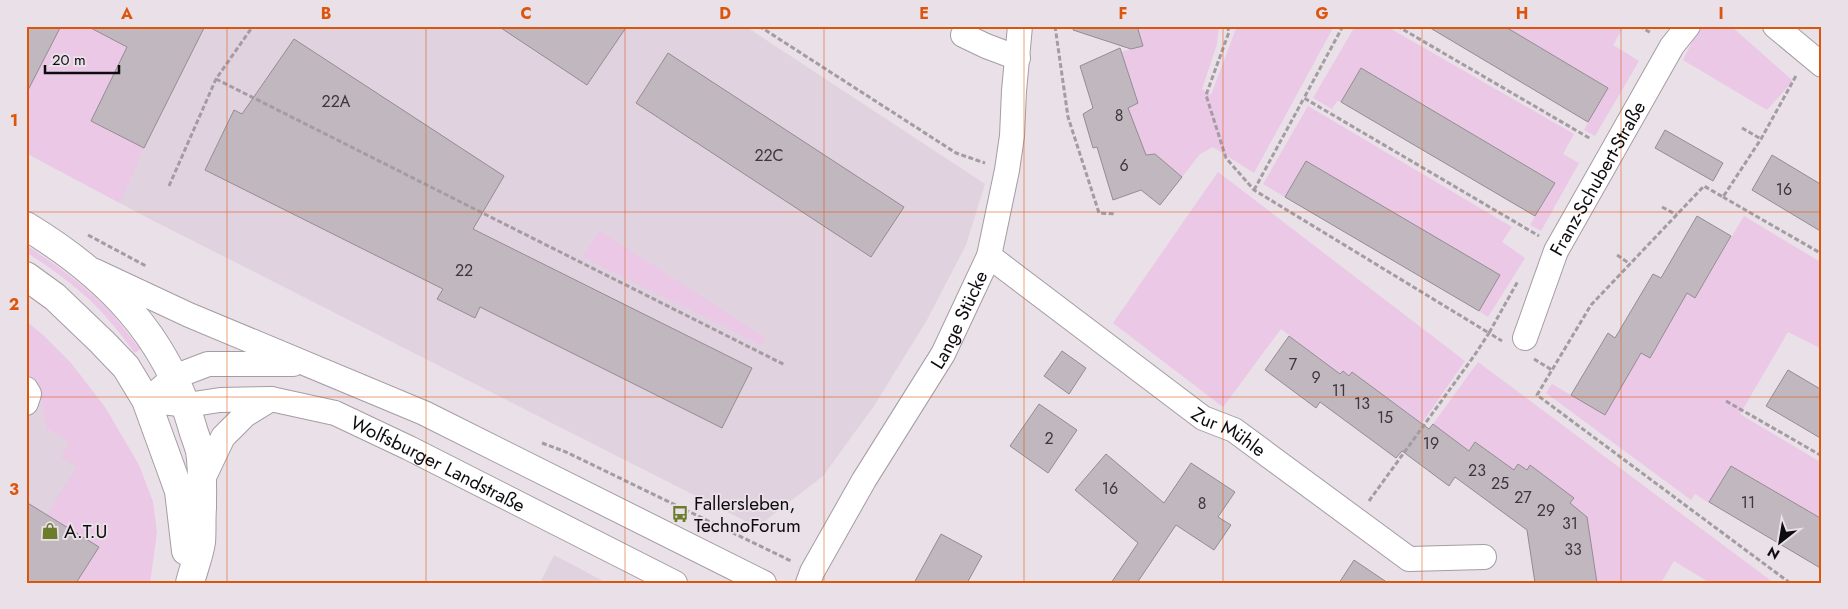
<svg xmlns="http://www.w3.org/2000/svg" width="1848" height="609" font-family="Jost,sans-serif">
<rect width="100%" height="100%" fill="#e9e0e8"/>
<g fill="#e1d2df">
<polygon points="26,26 745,26 985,184 966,245 927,320 874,406 823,476 757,527 146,217 26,153"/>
<polygon points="26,376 38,382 46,428 70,442 99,547 76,583 26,583"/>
<polygon points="554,555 607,583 540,583"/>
</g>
<g fill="#eac8e6">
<polygon points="61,26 87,26 127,47 91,121 144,148 120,203 26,153 26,88 29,89"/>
<polygon points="1137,26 1219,26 1217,44 1202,89 1211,95 1237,26 1331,26 1333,28 1254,173 1213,147 1200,154 1182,177 1155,154 1146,155 1128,108 1138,103 1121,52 1142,46"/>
<polygon points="1355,26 1386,26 1574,134 1563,154 1579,163 1541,231 1530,225 1555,182 1361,69 1341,102 1337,101 1332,109 1313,98"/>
<polygon points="1504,26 1624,26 1613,45 1639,61 1595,136 1584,130 1608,88"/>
<polygon points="1705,26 1731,26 1793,81 1767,110 1683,60 1697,32"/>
<polygon points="1308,106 1512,227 1502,242 1525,258 1488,317 1479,311 1499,276 1306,161 1285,197 1263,184"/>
<polygon points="1218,172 1465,361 1422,423 1392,401 1389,405 1376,390 1353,372 1349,376 1343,371 1340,374 1281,329 1223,407 1113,323"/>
<polygon points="1744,216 1822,263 1822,291 1820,295 1822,296 1822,349 1788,332 1740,414 1822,463 1822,519 1731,466 1709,503 1695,494 1691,500 1546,393 1552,384 1605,415 1641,353 1650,357 1687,293 1695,298"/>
<polygon points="599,230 765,338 761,345 583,257"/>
<path d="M26,245C56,265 86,286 111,313C121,324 130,337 140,349L135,353C119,332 103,311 83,294C65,278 46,265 26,252Z"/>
<polygon points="26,321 43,335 71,363 105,407 139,465 153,502 157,532 150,583 76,583 98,548 47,515 77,467 61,457 69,442 46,428 38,382 26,375"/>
<polygon points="1478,362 1774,583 1710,583 1674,561 1661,583 1597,583 1587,517 1570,503 1573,498 1530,466 1527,470 1518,464 1514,470 1475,442 1469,451 1433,424"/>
</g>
<g fill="#c1b8bf" stroke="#948c93">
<polygon points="26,26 61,26 26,94"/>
<polygon points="87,26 205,26 144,148 91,121 127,47"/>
<polygon points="498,26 627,26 587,85"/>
<polygon points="1074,26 1137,26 1143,46 1131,49 1073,30"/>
<polygon points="1427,26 1504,26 1608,88 1588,122"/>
<polygon points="294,39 504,176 473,229 752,368 722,428 480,307 475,318 437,299 443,289 205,170 234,110 242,114"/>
<polygon points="1120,48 1138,103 1128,108 1146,155 1155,154 1182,177 1160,205 1141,190 1113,200 1097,147 1093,148 1083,114 1093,108 1080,66"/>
<polygon points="668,53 904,207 871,257 636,103"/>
<polygon points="1361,68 1555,183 1535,216 1341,102"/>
<polygon points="1665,130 1723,163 1713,181 1655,148"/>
<polygon points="1772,155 1822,185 1822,232 1752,190"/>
<polygon points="1306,161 1500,275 1479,311 1285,197"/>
<polygon points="1697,216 1731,236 1695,298 1687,293 1650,358 1641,353 1605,415 1571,395 1608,333 1615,338 1653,274 1661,278"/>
<polygon points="1289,336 1340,374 1343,371 1349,376 1352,372 1429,429 1433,424 1469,451 1475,442 1514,470 1518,464 1527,470 1530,465 1574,498 1570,503 1587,517 1597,583 1535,583 1527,530 1455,477 1449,486 1402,451 1396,458 1320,402 1316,408 1265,370"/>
<polygon points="1062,351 1086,368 1069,394 1044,376"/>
<polygon points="1788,370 1822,390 1822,439 1766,406"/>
<polygon points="1039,404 1077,430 1048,473 1010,446"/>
<polygon points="1106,454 1164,503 1191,463 1235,492 1218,517 1231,525 1214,550 1176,525 1137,583 1111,583 1138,543 1075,490"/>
<polygon points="1731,466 1822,519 1822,569 1709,502"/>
<polygon points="26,502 99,547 76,583 26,583"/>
<polygon points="941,534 982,556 967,583 914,583"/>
<polygon points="1354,560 1388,583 1339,583"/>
</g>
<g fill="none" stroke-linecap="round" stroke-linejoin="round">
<g stroke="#a59ca4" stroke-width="26">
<g id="minor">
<polyline points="1775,26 1822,65"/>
<polyline points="963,35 986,46 1018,58"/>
<path id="s1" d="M989,256L1203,418L1234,430L1409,559L1484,557"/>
<polyline points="95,271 189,315 424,413 764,583"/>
<path id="s2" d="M1525,338L1556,251L1672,46L1688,26"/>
<polyline points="26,389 29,394 26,403"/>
<polyline points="159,390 174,377 208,364 293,364"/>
<path id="s3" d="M146,400L187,405L220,400L271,399L335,413L409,448L675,583"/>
<polyline points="202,481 223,437 245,415 271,399"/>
<path id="s4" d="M808,583L812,572L864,480L943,354L989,256L1007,170L1012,136L1014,91L1020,26"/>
</g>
</g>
<g stroke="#a59ca4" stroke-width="30">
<g id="major">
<path d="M26,226C105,274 166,334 192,426C194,434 198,443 200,451C203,470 202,489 202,508C201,519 202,531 201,542C199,556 193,570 190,583"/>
<polyline points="26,276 55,297 102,342 126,367 146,400 179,491 186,551"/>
</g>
</g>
<g stroke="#a49ca3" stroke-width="3" stroke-dasharray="5 2.5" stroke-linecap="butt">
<polyline points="759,26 956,153 985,163"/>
<polyline points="1055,26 1068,117 1099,213 1116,214"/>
<polyline points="1227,26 1229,32 1206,95 1226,158 1254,190 1489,333 1518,281"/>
<polyline points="1343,26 1304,98 1539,236"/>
<polyline points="1397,26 1591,139"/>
<polyline points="1639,26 1651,33"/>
<polyline points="216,79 785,365"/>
<polyline points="1742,128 1761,139"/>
<polyline points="169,186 216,79 253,26"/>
<polyline points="1254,190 1304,98"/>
<polyline points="1723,197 1822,254"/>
<polyline points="1662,207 1677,215"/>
<polyline points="88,235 146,266"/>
<polyline points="1617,255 1630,264"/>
<polyline points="1534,359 1552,370"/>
<polyline points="1726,401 1822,456"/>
<polyline points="542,443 566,452 791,561"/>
<polyline points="1369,501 1474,356 1489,333 1502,341"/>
<polyline points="1790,583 1537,395 1591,305 1704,186 1723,197 1761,139 1797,74"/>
</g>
<use href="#minor" stroke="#fff" stroke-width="24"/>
<use href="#major" stroke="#fff" stroke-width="28"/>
</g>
<path fill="none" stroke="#dd550c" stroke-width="1" stroke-opacity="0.55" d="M227,26V583M426,26V583M625,26V583M824,26V583M1024,26V583M1223,26V583M1422,26V583M1621,26V583M26,212H1822M26,397H1822"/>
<defs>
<g id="bus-bare" transform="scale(1.35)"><path d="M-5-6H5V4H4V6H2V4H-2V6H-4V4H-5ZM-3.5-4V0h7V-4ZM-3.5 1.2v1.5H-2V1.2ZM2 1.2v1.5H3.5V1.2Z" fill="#6b7c2b" stroke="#e9e0e8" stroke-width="2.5" paint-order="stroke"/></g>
<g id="shop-bare" transform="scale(1.35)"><path d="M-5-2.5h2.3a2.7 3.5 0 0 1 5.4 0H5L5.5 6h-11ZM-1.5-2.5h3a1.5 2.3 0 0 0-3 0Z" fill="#6b7c2b" stroke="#e9e0e8" stroke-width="2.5" paint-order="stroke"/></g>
</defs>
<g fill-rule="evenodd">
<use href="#bus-bare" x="680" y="514"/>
<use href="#shop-bare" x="50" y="531"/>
</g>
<g text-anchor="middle" stroke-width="4" stroke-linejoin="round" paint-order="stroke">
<g font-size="16" fill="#3c373b">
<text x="336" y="107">22A</text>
<text x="1119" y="121">8</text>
<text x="769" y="161">22C</text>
<text x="1124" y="171">6</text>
<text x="1784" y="195">16</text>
<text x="464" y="276">22</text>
<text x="1293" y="370">7</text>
<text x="1316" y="383">9</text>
<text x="1339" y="396">11</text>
<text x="1362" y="409">13</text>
<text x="1385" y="423">15</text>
<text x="1049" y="444">2</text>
<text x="1431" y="449">19</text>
<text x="1477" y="476">23</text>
<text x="1500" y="489">25</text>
<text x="1110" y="494">16</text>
<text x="1523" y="503">27</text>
<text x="1748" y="508">11</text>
<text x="1202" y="509">8</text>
<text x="1546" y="516">29</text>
<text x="1570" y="529">31</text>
<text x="1573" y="555">33</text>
</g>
<g font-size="19" fill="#0f0c0f" stroke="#e9e0e8">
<text dy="7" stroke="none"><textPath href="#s2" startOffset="176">Franz-Schubert-Straße</textPath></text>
<text dy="7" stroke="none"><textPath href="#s4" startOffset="304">Lange Stücke</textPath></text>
<text dy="7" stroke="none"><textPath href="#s1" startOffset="298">Zur Mühle</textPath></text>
<text dy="7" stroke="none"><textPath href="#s3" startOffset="306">Wolfsburger Landstraße</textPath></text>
</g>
<g font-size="19" fill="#0f0c0f" stroke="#e9e0e8" text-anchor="start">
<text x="694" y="510">Fallersleben,<tspan x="694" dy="22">TechnoForum</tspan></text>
<text x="64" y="538">A.T.U</text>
</g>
</g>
<rect width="1848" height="609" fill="none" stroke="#e9e0e8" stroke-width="55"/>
<g transform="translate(1780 542) rotate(211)" stroke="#e9e0e8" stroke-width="4" paint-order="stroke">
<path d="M0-4L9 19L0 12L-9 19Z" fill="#0f0c0f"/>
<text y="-8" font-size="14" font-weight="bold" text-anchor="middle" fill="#0f0c0f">N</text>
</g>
<path d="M45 65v8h74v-8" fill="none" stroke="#0f0c0f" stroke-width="2.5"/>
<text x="52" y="65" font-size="15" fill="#0f0c0f" stroke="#e9e0e8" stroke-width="4" paint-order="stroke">20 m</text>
<rect x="28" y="28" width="1792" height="554" fill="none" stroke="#dd550c" stroke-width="2"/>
<g font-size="16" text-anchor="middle" font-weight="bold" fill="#dd550c">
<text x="127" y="19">A</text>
<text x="326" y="19">B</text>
<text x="526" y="19">C</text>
<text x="725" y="19">D</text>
<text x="924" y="19">E</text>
<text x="1123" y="19">F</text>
<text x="1322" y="19">G</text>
<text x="1522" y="19">H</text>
<text x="1721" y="19">I</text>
<text x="14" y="126">1</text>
<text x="14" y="310">2</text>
<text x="14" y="495">3</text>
</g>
</svg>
